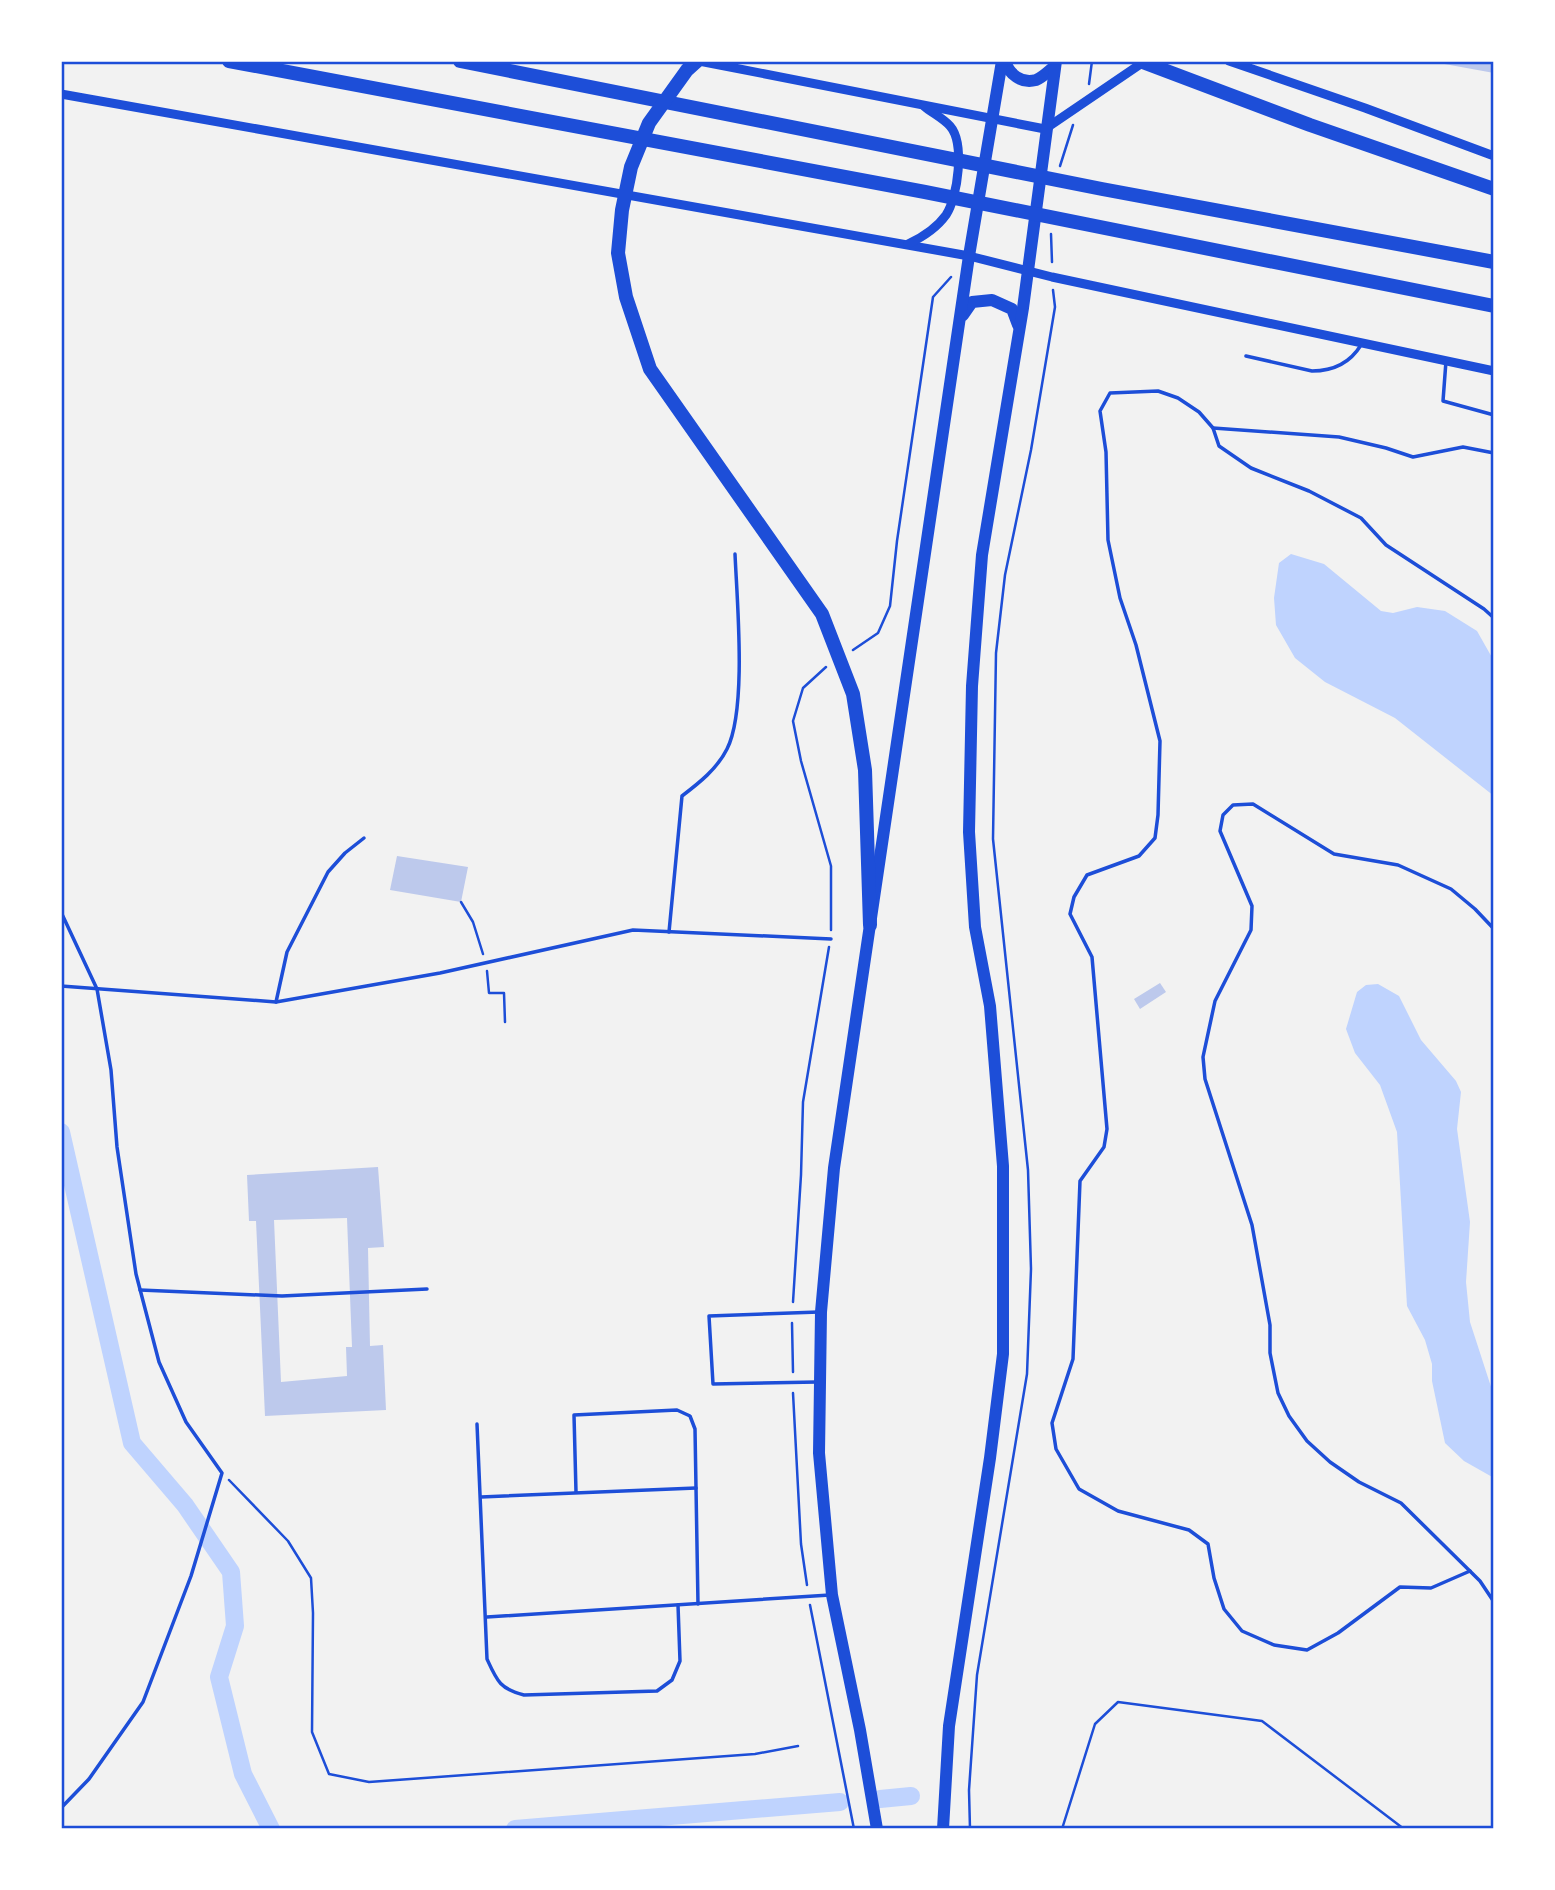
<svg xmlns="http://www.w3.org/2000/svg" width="1555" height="1890" font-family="'Exo 2',sans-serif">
<rect width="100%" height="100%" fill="#f2f2f2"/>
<g fill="#bfd3fe">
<polygon points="1291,554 1324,564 1381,611 1393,613 1417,607 1445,611 1477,631 1494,661 1494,796 1395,718 1325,682 1295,658 1276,625 1274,598 1279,563"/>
<polygon points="1378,984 1399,996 1421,1040 1456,1081 1461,1092 1457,1129 1470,1222 1466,1282 1470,1322 1494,1396 1494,1478 1464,1461 1445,1443 1432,1381 1432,1364 1425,1340 1407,1306 1397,1132 1380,1085 1355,1053 1346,1029 1357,992 1366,985"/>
</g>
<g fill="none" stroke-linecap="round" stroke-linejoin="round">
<g stroke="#bfd3fe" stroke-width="18">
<polyline points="61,1132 132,1443 185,1505 231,1572 235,1626 219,1677 243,1774 271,1829"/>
<polyline points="880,1799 911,1796"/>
<polyline points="515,1829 840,1802"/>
</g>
</g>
<g fill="#bdc9ec" fill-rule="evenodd">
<polygon points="1439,61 1494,61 1494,73 1439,63"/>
<polygon points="397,856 468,867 461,902 390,890"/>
<polygon points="1160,983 1166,992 1140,1009 1134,999"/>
<path d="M378,1167L384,1247L368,1248L370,1346L383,1345L386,1410L265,1416L256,1221H249L247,1175ZM347,1218L352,1347H346L347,1376L281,1382L274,1220Z"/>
</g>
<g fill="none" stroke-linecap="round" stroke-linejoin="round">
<g stroke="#1d4ed8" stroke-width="2.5">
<polyline points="1089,84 1092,61"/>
<polyline points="1060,166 1073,125"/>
<polyline points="1051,234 1052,262"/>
<polyline points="853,650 878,633 890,606 897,541 933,297 951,277"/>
<polyline points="826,667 803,688 793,721 801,761 831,866 831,930"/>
<polyline points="461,902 473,922 483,954"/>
<polyline points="487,971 489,993 504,993 505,1022"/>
<polyline points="793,1302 801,1175 803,1102 829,947"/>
<polyline points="792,1323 793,1372"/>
<polyline points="793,1393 801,1544 807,1585"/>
<polyline points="229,1480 288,1541 311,1578 313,1613 312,1732 329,1774 369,1782 755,1754 798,1746"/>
<polyline points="810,1605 854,1829"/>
<polyline points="970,1829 969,1790 977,1675 1027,1374 1031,1269 1028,1170 993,839 996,653 1005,575 1031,450 1055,307 1053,290"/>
<polyline points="1062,1829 1095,1724 1118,1702 1262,1721 1404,1829"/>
</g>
<g stroke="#1d4ed8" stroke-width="3.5">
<path d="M1246,356L1312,371C1333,371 1350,363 1361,345"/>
<polyline points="1446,361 1443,401 1494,415"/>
<polyline points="1213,428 1339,437 1386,448 1413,457 1463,447 1494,453"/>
<polyline points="61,912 97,989 111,1070 117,1147 136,1274 159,1362 186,1422 222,1473 191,1576 143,1702 89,1779 61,1808"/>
<polyline points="1494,929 1475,909 1451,889 1398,865 1334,854 1253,804 1233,805 1223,815 1220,831 1252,906 1251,930 1215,1001 1203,1057 1205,1079 1252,1225 1270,1325 1270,1353 1278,1393 1289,1416 1307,1441 1330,1462 1359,1482 1401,1503 1480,1581 1494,1602"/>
<path d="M669,932L682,796C699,783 717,769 727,749C747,710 737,601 735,554"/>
<polyline points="61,986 276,1002 440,973 633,930 831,939"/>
<polyline points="276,1002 287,952 328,872 345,853 364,838"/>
<polyline points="140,1290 282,1296 427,1289"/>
<polyline points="817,1382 713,1384 709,1316 819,1312"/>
<path d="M477,1424L487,1659C497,1681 500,1689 524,1695L657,1691L672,1680L680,1661L678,1605"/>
<polyline points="576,1492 574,1415 677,1410 690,1416 695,1429 698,1604"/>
<polyline points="481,1497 696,1488"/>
<polyline points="1470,1571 1431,1588 1400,1587 1338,1633 1307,1650 1274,1645 1242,1631 1224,1609 1214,1578 1208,1544 1189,1530 1118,1511 1079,1489 1056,1449 1052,1423 1073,1359 1080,1181 1104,1147 1107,1129 1092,957 1070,914 1074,897 1087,875 1139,856 1155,838 1158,815 1160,741 1136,645 1120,598 1108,540 1106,452 1100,411 1110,393 1158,391 1178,398 1199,412 1213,428 1219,446 1251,468 1309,491 1361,518 1386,545 1484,609 1494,618"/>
<polyline points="487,1617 830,1595"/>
</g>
<g stroke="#1d4ed8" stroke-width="9">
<polyline points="699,61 1045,129 1145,61"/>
<polyline points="1229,61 1365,108 1494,156"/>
<polyline points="61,94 969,256 1052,277 1494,371"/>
<path d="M908,244C923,237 936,229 946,215C958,197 965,143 950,126C943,118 932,113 924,106"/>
</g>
<g stroke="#1d4ed8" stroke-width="12">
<path d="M1005,61C1009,74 1021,84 1036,80C1042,78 1050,70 1055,66"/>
<polyline points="963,315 972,302 992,300 1012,309 1018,325"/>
<polyline points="877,1829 860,1730 832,1595 819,1453 821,1312 834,1168 969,256 1002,61"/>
<polyline points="943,1829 949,1726 990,1458 1003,1354 1003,1166 990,1006 975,927 969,832 972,686 982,555 1023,308 1056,61"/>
</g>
<g stroke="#1d4ed8" stroke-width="14">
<polyline points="229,61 925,192 1494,306"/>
<polyline points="460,61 1102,189 1494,262"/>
<polyline points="697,61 687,70 649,123 631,167 622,210 618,253 626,297 650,369 822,614 853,694 865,770 870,925"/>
<polyline points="1140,61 1310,125 1494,189"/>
</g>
</g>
<rect width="1555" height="1890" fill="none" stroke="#ffffff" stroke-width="126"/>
<rect x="63" y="63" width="1429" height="1764" fill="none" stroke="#1d4ed8" stroke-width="2.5"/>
</svg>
